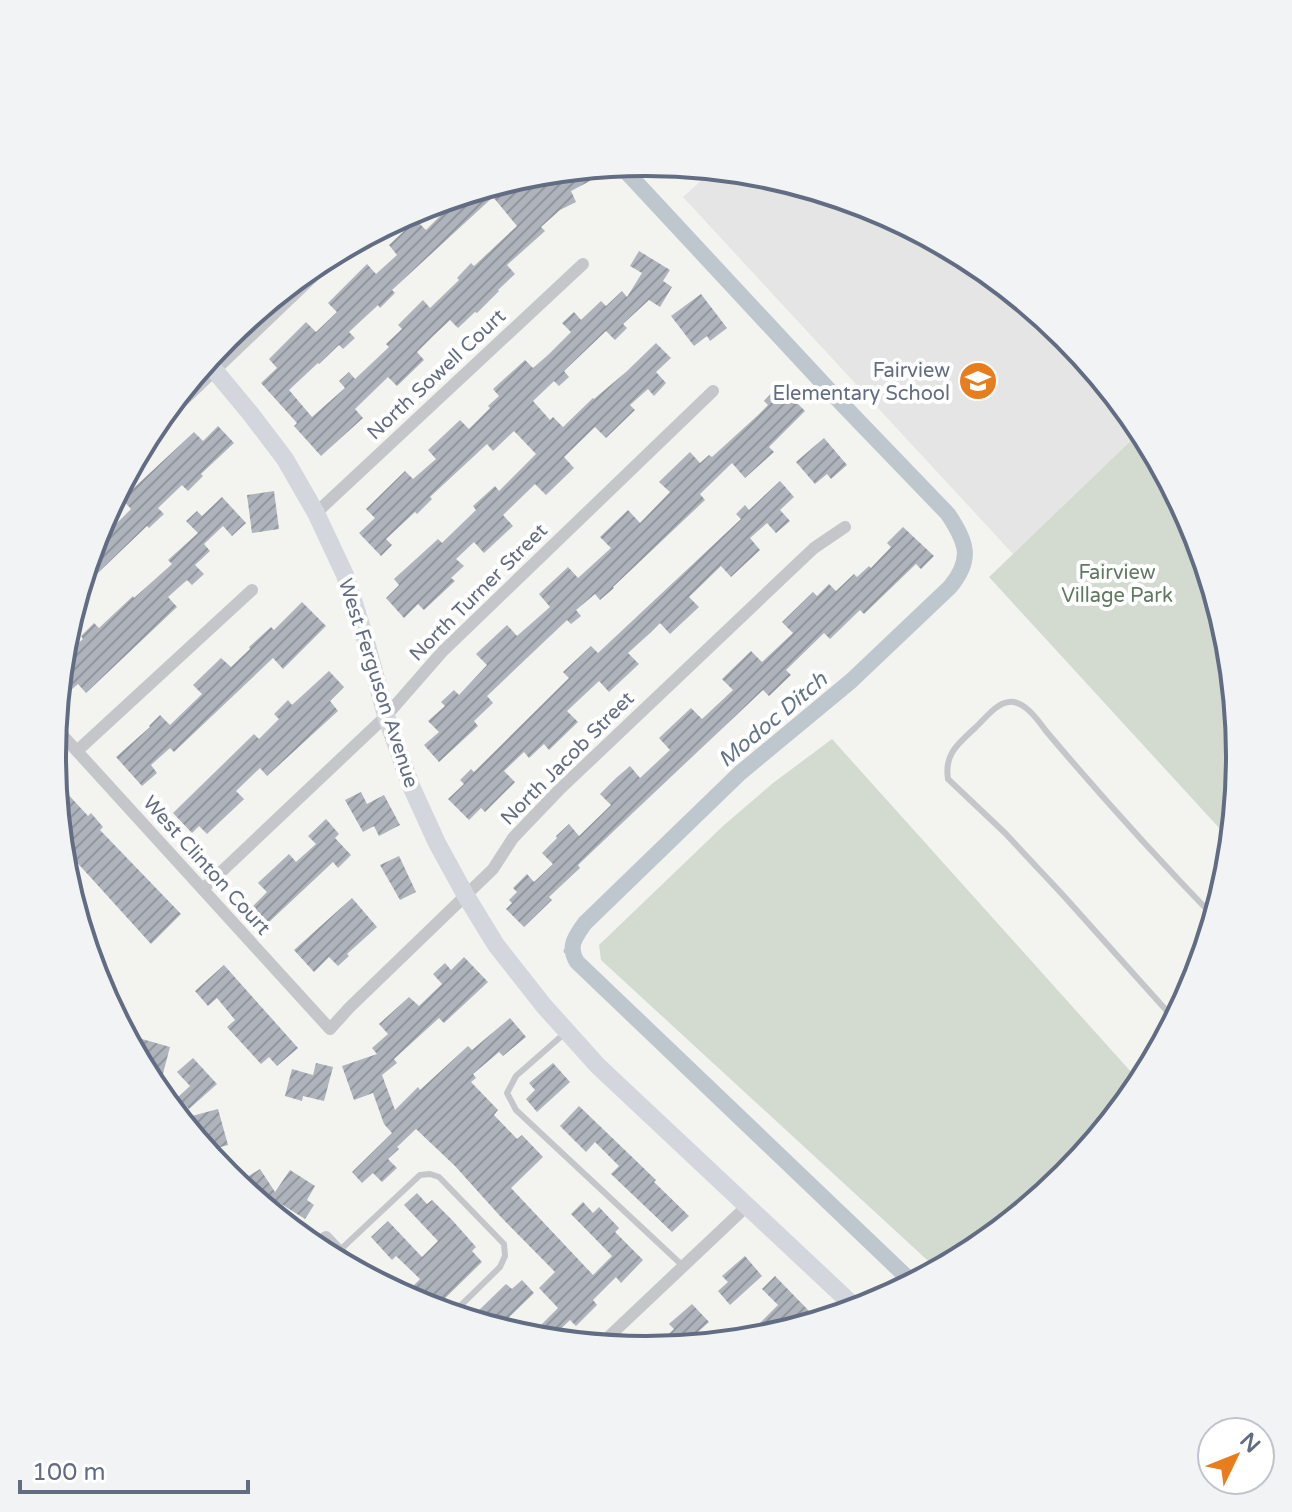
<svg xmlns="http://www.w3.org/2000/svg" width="1292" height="1512" font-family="'Varela Round',sans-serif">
<defs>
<pattern id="building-hatch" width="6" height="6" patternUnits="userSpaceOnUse" patternTransform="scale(2)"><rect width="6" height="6" fill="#afb3bb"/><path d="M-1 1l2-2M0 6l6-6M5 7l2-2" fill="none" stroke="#92969d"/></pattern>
</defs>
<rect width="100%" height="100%" fill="#f3f4f0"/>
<polygon fill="#e4e5e4" points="714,169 762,174 874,207 976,262 1066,336 1142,430 1013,554 683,197"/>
<g fill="#d3dbd1">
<polygon points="1142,430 1195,529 1229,641 1240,756 1232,842 989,577"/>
<polygon points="832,739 1141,1083 1066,1176 976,1250 938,1270 601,960 599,945 723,826 773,783"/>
</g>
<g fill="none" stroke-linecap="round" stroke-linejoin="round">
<polyline stroke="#bfc7ce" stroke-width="5" points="566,951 572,950"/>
<path stroke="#bfc7ce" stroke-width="16" d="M620,165L844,406L948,514C967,543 973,559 950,587L851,681L740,773L585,923C576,936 567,946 577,962L913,1283"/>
</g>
<g fill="url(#building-hatch)" fill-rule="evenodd">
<path d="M583,168L590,181L571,191L576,202L560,210L541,227L545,231L507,265L515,274L498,290L499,291L477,313L475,312L458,328L450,320L432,337L417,352L424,360L397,386L388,377L355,409L363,418L321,456L294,426L297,423L261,383L277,368L269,359L306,322L316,332L337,312L328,303L367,264L376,274L397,255L389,245L416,220L426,230L445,211L436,202L453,197L458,202L469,192L523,176L532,185L560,170ZM493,197L517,226L474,266L471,263L457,278L459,280L430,308L423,300L398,325L402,329L386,344L389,347L355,379L349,372L339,381L345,388L312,417L289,390L318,363L319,364L339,345L343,349L355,338L349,332L378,305L380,308L395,293L392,290Z"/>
<polygon points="639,251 670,270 663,281 672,287 660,307 649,300 623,324 627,328 615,340 606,331 564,371 569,377 559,386 554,381 533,401 550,420 553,417 563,427 593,398 594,399 626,372 656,343 671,358 656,372 666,383 654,396 648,389 630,405 635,410 606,438 595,427 564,457 574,468 546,495 535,484 503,515 513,526 484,553 474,542 456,559 464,566 451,578 455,581 424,610 418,604 404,618 386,598 399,585 394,579 438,539 442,543 476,510 473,506 495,486 499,491 536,454 514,431 493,451 487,444 430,497 432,499 417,514 415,512 386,539 392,545 381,556 359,533 375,518 366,509 405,471 413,479 436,459 428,450 460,420 469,429 490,408 488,406 499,396 493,389 525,360 533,368 548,355 571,332 562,323 574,312 581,320 601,301 606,306 622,291 627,297 642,273 630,266"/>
<polygon points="701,294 727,328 710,341 707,336 694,346 671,316"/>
<polygon points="779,385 805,411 769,447 774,452 745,478 732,463 700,494 705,500 613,587 614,588 600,600 595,594 576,610 581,616 571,624 567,620 487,696 493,703 474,721 478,726 439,762 424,745 439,732 428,721 445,706 441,702 454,690 459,695 487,665 476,654 507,625 517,636 550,607 539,594 568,567 578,578 611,548 600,537 628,510 640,523 670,492 659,482 690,452 700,463 709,455 712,457 757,416 768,405 764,401"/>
<polygon points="218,426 234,443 201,474 203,476 188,491 182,485 158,508 164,514 149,528 147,526 78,592 101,522 109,531 131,509 122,499 194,432 203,441"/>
<polygon points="824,438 847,465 831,479 827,474 815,484 796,462"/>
<polygon points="780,481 794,497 780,510 790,521 776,533 767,523 750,538 760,550 731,577 721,566 689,597 699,607 670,634 660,623 650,633 628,653 639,664 609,692 599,681 567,711 578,722 549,750 544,744 529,758 524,752 504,771 515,782 485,812 481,808 469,820 448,799 464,784 460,780 471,769 474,772 569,678 563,672 591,646 598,653 741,519 736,514 745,505 749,510"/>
<polygon points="274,491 279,529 252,533 247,495"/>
<polygon points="222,497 246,523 232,536 223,526 204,544 210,551 195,565 204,574 192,585 187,580 168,597 177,607 86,693 78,684 57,702 62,658 83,639 81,636 94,623 99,628 133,596 134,598 172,564 168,560 198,533 186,521 197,511 202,516"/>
<polygon points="903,527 934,556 921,569 916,564 864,614 860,610 830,639 824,633 786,670 791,675 769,696 763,690 638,808 578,865 580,868 549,897 552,900 524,927 506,909 512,903 509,900 517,892 513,888 527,874 534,882 553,864 542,853 557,838 556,836 569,824 579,836 611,805 600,794 616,778 630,766 640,778 670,750 659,738 691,708 702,719 733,690 722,679 751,651 762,662 793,633 782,622 813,592 817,596 829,584 836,591 854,574 857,577 869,566 871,568 891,547 887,543"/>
<polygon points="302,602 326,626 283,669 273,658 174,752 170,748 151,765 157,773 142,786 116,757 150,727 149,726 160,715 170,725 202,694 193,685 221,658 231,667 250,649 249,647 271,627 274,630"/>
<polygon points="329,671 344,687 330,701 338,711 267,776 260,768 236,791 244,799 207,834 199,826 192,833 173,813 254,734 259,739 279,719 274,714 288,700 292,705"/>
<polygon points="65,791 88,816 91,813 103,827 100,830 181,914 151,944 63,847 70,841 59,828 56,798"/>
<polygon points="361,792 367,804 384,795 400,825 379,836 374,826 363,832 345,800"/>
<polygon points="326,819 339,834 335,838 351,855 338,868 333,862 268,923 253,906 267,892 258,883 289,854 296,862 316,844 308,836"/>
<polygon points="399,856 416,892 400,900 380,865"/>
<polygon points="352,898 377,927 347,954 349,956 338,966 329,957 314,972 294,950"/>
<polygon points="464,957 488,982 444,1023 439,1018 394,1059 397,1063 382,1075 395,1110 418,1087 420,1090 468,1046 472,1050 510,1018 526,1037 503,1056 499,1052 473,1074 476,1078 471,1082 498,1110 494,1115 517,1139 522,1135 543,1157 511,1188 593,1275 612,1256 571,1214 583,1202 593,1213 599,1207 619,1228 615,1232 643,1260 621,1283 616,1277 593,1300 597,1305 576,1326 570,1320 549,1340 528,1338 558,1308 539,1288 555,1272 500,1216 455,1166 416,1129 397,1147 399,1149 388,1159 397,1168 382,1182 373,1173 362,1183 352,1172 392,1133 384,1124 373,1093 354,1100 342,1066 377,1054 372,1048 388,1034 379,1024 409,997 419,1006 442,984 433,974 445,963 451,970"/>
<polygon points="224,965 298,1048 277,1066 269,1057 261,1064 227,1027 235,1020 217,998 208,1006 195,991"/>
<polygon points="111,974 120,1019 117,1020 95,978"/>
<polygon points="142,1039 170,1047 161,1081 147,1077 129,1043 140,1046"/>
<polygon points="193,1058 217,1084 189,1109 178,1097 190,1086 177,1072"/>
<polygon points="316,1063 333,1067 324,1101 303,1096 302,1101 285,1096 292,1069 313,1075"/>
<polygon points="553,1063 570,1082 537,1112 526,1099 535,1090 529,1083"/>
<polygon points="579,1106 656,1180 654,1182 689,1216 672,1232 611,1174 619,1166 595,1142 586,1152 560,1126"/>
<polygon points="218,1109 228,1145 206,1151 200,1144 192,1116"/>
<polygon points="260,1169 275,1192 290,1170 315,1186 307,1200 314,1205 305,1219 275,1200 264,1207 236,1184"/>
<polygon points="417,1193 427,1204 432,1200 453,1221 476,1247 472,1251 482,1262 436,1307 414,1285 420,1279 396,1256 392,1260 371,1237 388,1221 422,1257 438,1241 404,1205"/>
<polygon points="745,1256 762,1276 730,1305 718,1291 728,1282 722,1276"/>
<polygon points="775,1276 809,1311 790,1330 761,1339 742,1341 778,1305 762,1289"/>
<polygon points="522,1280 534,1293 498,1328 469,1320 506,1284 512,1289"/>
<polygon points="692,1304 709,1322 682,1346 653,1349 674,1329 669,1324"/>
</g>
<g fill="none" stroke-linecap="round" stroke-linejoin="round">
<g stroke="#c4c6ca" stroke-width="6">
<path d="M1175,1020L1062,894L1005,833L948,779C944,754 958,744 975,728C984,720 996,703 1009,702C1024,700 1038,720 1046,731C1100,795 1156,857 1215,918"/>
<polyline points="565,1033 516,1076 507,1093 516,1110 683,1266"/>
<polyline points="339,1251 420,1175 430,1174 439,1177 504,1244 505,1256 500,1267 451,1315"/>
</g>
<g stroke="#c4c6ca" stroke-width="12">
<polyline points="147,435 344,247"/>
<polyline points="316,513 583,264"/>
<polyline points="55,727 330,1029 349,1008 493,869 513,838 559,790 814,548 845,527"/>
<polyline points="77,751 252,590"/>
<polyline points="203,889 386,716 442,652 713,391"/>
<polyline points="1140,1069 1158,1053"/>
<polyline points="314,1248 326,1237 361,1274"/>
<polyline points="600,1345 747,1206"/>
</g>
<polyline stroke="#d3d6dc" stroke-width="18" points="206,360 250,413 285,459 316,513 345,575 365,638 386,716 411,786 437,843 466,896 496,945 544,1006 598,1066 858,1310"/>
</g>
<defs>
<g id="school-disc" transform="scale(2)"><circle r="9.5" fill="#e87d1d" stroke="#fff"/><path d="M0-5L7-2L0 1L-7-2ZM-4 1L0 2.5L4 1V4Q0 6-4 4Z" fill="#fff"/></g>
</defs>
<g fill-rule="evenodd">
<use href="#school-disc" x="978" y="381"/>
</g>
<g text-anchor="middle" stroke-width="8" stroke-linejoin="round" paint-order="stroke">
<g font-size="20" fill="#626c82" stroke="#fff" text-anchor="end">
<text x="950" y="377">Fairview<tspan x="950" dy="23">Elementary School</tspan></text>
</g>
<g font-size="20" fill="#626c82" stroke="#fff">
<text transform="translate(436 374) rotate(-43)" y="7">North Sowell Court</text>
<text transform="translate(478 592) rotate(-45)" y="7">North Turner Street</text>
<text transform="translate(379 683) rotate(72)" y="7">West Ferguson Avenue</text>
<text transform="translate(567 758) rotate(-45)" y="7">North Jacob Street</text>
<text transform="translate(207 865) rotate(48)" y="7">West Clinton Court</text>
</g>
<g font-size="20" fill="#617962" stroke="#fff">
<text x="1117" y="579">Fairview<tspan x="1117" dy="23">Village Park</tspan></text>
</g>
<g font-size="22" font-style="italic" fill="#637486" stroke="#fff">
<text transform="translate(772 719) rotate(-40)" y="8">Modoc Ditch</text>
</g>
</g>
<path d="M0 0H1292V1512H0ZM66 756a580 580 0 1 1 1160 0a580 580 0 1 1-1160 0Z" fill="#f2f3f5" fill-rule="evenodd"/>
<path fill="none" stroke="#626c82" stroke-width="4" d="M66 756a580 580 0 1 1 1160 0a580 580 0 1 1-1160 0Z"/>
<g transform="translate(1236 1456) rotate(47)"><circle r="38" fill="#ffffff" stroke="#c0c4cd" stroke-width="2"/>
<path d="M0-6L14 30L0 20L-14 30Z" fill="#e87d1d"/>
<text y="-12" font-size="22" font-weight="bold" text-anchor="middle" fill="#626c82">N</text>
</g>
<path d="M20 1480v12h228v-12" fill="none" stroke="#626c82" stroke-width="4"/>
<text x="32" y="1480" font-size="24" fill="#626c82" stroke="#ffffff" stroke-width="6" paint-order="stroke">100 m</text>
</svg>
